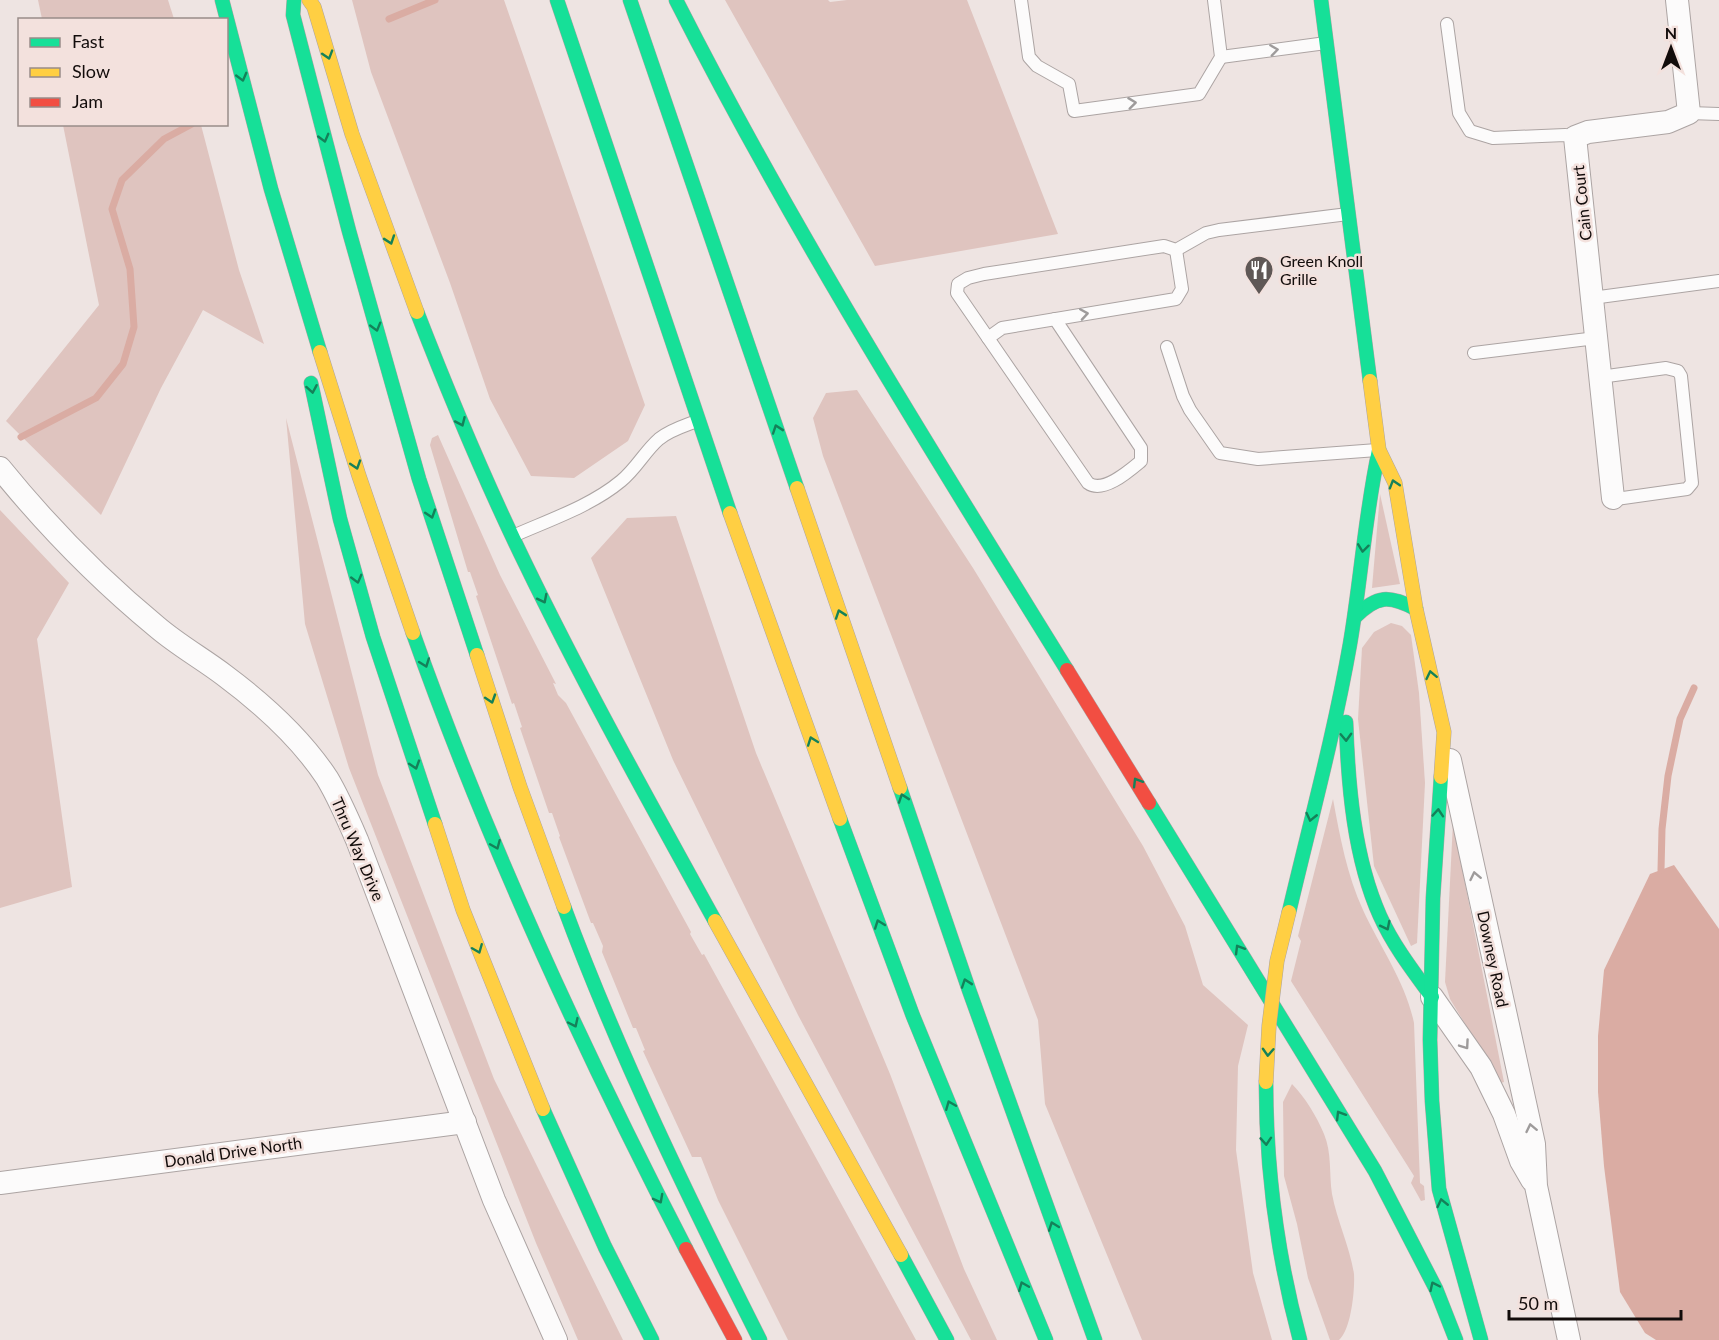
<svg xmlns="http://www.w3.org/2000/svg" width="1719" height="1340" font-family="Lato,sans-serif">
<rect width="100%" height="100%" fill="#eee4e2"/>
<g fill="#dfc4bf">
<polygon points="38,0 168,0 174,19 42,19"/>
<polygon points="352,0 504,0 645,405 628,441 574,478 531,476 490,399 450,283 371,72"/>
<polygon points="725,0 828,0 830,2 847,0 967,0 1058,234 875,266"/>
<polygon points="63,125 201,125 239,270 264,344 203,310 161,388 101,515 6,421 99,305"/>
<polygon points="857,390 973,568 1143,846 1185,926 1203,985 1248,1025 1238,1066 1236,1150 1253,1273 1272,1340 1142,1340 1045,1104 1038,1020 823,456 813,418 826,393"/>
<polygon points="286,418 378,775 494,1079 623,1340 578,1340 536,1243 349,768 305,624"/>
<polygon points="438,435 500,575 554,680 556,684 553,683 558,695 566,703 691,932 690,934 702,955 704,954 916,1340 788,1340 718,1200 701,1157 692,1157 643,1051 645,1050 636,1028 633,1028 602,952 603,946 593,923 591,923 559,837 560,836 552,813 549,813 520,728 522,727 514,703 512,704 476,596 478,595 470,572 468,572 430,445 432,438"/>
<polygon points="1380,494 1400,584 1372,588"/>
<polygon points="0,510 69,583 37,639 72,887 0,908"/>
<polygon points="676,516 756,753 890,1074 964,1269 997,1340 971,1340 798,1015 673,760 591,558 627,518"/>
<polygon points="1391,623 1402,626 1411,635 1419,693 1425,783 1417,943 1411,946 1374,866 1358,719 1362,648 1374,632"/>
<path d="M1333,799C1340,837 1347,875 1363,910C1380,947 1406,983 1414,1023L1420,1183L1424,1186L1425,1200L1421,1201L1411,1183L1414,1176L1291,981L1301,941L1298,936Z"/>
<polygon points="1453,822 1504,1082 1501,1083 1450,999 1445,982"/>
<path d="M1292,1084C1305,1097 1317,1117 1324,1134C1332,1153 1329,1174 1332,1194C1337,1221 1350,1247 1354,1274C1355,1290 1351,1330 1339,1340H1330L1308,1278L1297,1224L1284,1176L1283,1102Z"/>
</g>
<polygon fill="#daaca3" points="1674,865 1719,929 1719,1340 1656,1340 1645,1333 1620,1292 1604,1166 1598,1092 1598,1036 1604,970 1650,874"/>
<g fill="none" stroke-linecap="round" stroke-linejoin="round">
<g stroke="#daaca3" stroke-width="7">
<polyline points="389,19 435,0"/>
<polyline points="21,437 96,398 123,364 134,327 130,269 112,209 122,180 164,139 192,124"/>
<polyline points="1661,870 1662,829 1668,776 1680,719 1694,688"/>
</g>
<g stroke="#aca4a3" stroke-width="14">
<g id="lane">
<polyline points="1021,0 1029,57 1037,66 1069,84 1074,111 1199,94 1221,57 1214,0"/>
<polyline points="1447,24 1459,113 1470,131 1493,138 1565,135 1575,137"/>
<polyline points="1221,57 1326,43"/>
<polyline points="1689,113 1719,114"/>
<polyline points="1592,298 1719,281"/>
<path d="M1055,319L1141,448V461C1129,471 1103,494 1088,483L957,293L958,284L968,278L984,274L1164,246L1176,250L1206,233L1219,230L1348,214"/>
<polyline points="988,338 1002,328 1176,299 1182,289 1176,250"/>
<polyline points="1167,347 1183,396 1190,410 1220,453 1258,459 1377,450"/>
<polyline points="1474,353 1596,338"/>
<polyline points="1600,377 1666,368 1678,371 1681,376 1692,483 1687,489 1616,499 1613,498"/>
<path d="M513,536C549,520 591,506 621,481C636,469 645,451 659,439C670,430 684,426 697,421"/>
</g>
</g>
<g stroke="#aca4a3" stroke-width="24">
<g id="street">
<path d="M0,468C47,526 100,580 157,627C178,645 203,659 224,675C263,704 300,737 327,778C339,798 348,819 357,840L494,1200L556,1340"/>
<polyline points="1613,498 1575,137 1588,132 1668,122 1689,113 1677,0"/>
<polyline points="1450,760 1534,1144 1536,1186 1569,1340"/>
<polyline points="1432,997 1481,1067 1504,1114 1521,1161 1532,1180"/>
<polyline points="0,1183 465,1122"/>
</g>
</g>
<g stroke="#aca4a3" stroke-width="15">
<g id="fast">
<polyline points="222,0 271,189 320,352"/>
<polyline points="294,0 293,15 349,231 419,479 477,655"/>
<polyline points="557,0 730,513"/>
<polyline points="630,0 797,488"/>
<path d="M676,0C793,231 931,450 1067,670"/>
<polyline points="1321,0 1370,381"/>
<path d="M417,312C450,397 485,481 525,563C584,685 650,803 715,921"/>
<polyline points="311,383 340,519 373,637 435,824"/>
<path d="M1355,617C1377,595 1389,595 1416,609"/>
<path d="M413,633C488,845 583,1050 686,1249"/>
<path d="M1346,722C1348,785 1354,858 1380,916C1393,945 1413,971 1432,997"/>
<polyline points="1441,777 1433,898 1430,1040 1432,1101 1439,1189 1481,1340"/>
<polyline points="900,788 969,990 1095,1340"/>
<polyline points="1149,803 1375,1171 1436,1289 1456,1340"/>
<polyline points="840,819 913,1016 1046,1340"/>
<path d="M564,907C619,1055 689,1199 760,1340"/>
<path d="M1289,912C1310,823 1334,735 1350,644C1361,580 1365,514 1379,450"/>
<path d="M1266,1082C1266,1170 1277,1255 1300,1340"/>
<polyline points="543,1109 605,1247 652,1340"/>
<polyline points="901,1255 947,1340"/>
</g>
</g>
<g stroke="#aca4a3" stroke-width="15">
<g id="slow">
<polyline points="309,0 314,7 352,134 417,312"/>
<polyline points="320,352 359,476 413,633"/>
<polyline points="1370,381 1379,450 1395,483 1416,609 1444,732 1441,777"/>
<polyline points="797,488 900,788"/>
<polyline points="730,513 840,819"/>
<polyline points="477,655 520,787 564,907"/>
<polyline points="435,824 463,910 543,1109"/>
<polyline points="715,921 901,1255"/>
</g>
</g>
<g stroke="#aca4a3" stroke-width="15">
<g id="jam">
<polyline points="1067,670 1149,803"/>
<polyline points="686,1249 735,1340"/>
</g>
</g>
<use href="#lane" stroke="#fcfbfb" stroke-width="12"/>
<use href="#street" stroke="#fcfbfb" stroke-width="22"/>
<use href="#fast" stroke="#16e098" stroke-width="14"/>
<use href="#slow" stroke="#ffcf43" stroke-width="14"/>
<use href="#jam" stroke="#f24e42" stroke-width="14"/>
<g stroke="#aca4a3" stroke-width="15" stroke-linecap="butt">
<polyline id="slow-bridge" points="1266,1082 1269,1026 1277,961 1289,912"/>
</g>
<use href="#slow-bridge" stroke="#ffcf43" stroke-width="14"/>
</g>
<defs><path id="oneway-chevron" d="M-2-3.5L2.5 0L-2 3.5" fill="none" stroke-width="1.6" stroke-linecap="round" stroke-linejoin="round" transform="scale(1.5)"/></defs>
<g stroke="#9e9b9b">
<use href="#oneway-chevron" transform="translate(1274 50) rotate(-8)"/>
<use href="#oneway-chevron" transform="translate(1132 103) rotate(-7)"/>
<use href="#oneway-chevron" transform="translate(1084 314) rotate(-9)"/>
<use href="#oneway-chevron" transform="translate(1475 876) rotate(-102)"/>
<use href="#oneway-chevron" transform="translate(1465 1045) rotate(55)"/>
<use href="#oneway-chevron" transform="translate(1531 1128) rotate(-102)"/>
</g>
<g stroke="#148159">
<use href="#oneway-chevron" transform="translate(328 55) rotate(73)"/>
<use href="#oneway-chevron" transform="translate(242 77) rotate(75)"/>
<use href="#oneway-chevron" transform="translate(324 138) rotate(75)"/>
<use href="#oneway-chevron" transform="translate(390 240) rotate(71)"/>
<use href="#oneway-chevron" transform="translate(376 327) rotate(74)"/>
<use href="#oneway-chevron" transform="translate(312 389) rotate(80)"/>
<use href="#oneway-chevron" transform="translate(461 422) rotate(66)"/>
<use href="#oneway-chevron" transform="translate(777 429) rotate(-109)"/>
<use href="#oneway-chevron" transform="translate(356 465) rotate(72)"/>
<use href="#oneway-chevron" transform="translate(1394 484) rotate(-107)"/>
<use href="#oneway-chevron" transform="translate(431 514) rotate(72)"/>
<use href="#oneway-chevron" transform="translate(1363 548) rotate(97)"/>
<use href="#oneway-chevron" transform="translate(357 579) rotate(75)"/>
<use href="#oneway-chevron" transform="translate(543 599) rotate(63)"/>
<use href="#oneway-chevron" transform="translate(840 614) rotate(-109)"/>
<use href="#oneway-chevron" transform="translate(425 663) rotate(70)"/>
<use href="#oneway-chevron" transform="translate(1431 675) rotate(-102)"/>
<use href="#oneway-chevron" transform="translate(491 699) rotate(72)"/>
<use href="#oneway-chevron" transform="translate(1346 737) rotate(88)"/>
<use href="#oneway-chevron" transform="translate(812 741) rotate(-110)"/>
<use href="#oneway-chevron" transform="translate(415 765) rotate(72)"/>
<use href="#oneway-chevron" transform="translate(1137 782) rotate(-121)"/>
<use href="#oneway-chevron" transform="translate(903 798) rotate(-109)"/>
<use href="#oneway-chevron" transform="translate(1438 813) rotate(-86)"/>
<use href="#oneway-chevron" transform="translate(1311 817) rotate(103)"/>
<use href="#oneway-chevron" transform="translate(496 845) rotate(67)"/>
<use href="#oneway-chevron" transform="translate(879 924) rotate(-110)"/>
<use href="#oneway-chevron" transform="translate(1386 926) rotate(63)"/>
<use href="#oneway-chevron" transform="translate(478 949) rotate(68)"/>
<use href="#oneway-chevron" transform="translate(1239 949) rotate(-121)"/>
<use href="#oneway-chevron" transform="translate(966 983) rotate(-109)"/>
<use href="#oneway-chevron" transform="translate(574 1023) rotate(65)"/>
<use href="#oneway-chevron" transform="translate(1268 1052) rotate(93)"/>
<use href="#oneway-chevron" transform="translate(950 1105) rotate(-112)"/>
<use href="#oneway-chevron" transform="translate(1340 1115) rotate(-121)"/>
<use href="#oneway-chevron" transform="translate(1266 1141) rotate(86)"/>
<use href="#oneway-chevron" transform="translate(659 1199) rotate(62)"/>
<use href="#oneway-chevron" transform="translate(1442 1203) rotate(-103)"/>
<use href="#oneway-chevron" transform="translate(1053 1226) rotate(-110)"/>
<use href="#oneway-chevron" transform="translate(1023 1286) rotate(-112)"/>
<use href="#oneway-chevron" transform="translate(1434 1286) rotate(-115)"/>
</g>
<defs>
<g id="restaurant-pin" transform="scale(1.5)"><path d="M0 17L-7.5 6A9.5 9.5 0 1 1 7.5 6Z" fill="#5f5856" stroke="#f3e1dd"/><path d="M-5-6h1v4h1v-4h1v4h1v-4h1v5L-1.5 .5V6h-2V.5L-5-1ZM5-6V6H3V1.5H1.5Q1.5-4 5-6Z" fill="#fff"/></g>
</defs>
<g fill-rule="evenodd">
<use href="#restaurant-pin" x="1259" y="270"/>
</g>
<g text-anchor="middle" stroke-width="5" stroke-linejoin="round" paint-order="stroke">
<g font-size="16" fill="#120c0b" stroke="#f3e1dd">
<text transform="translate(1582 203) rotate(-96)" y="6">Cain Court</text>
<text transform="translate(358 849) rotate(67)" y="6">Thru Way Drive</text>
<text transform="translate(1493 959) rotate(78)" y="6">Downey Road</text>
<text transform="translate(233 1152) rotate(-8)" y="6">Donald Drive North</text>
</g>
<g font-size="16" fill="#120c0b" stroke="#f3e1dd" text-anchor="start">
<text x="1280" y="267">Green Knoll<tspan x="1280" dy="18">Grille</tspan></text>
</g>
</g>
<rect x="18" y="18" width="210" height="108" fill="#f3e1dd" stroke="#998c89" stroke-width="1.5"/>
<rect x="30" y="38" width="30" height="9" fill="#16e098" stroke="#998c89" stroke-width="1.5"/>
<text x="72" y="48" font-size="18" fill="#120c0b">Fast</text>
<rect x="30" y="68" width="30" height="9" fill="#ffcf43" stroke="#998c89" stroke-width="1.5"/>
<text x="72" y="78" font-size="18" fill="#120c0b">Slow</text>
<rect x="30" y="98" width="30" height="9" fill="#f24e42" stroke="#998c89" stroke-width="1.5"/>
<text x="72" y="108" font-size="18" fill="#120c0b">Jam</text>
<g transform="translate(1671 48)" stroke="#f3e1dd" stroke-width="4.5" paint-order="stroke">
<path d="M0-4.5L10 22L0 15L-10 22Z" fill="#120c0b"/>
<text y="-9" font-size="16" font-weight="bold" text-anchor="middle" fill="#120c0b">N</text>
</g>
<path d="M1509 1310v9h172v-9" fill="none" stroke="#120c0b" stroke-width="3"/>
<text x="1518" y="1310" font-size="18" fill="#120c0b" stroke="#f3e1dd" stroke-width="4.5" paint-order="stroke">50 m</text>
</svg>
